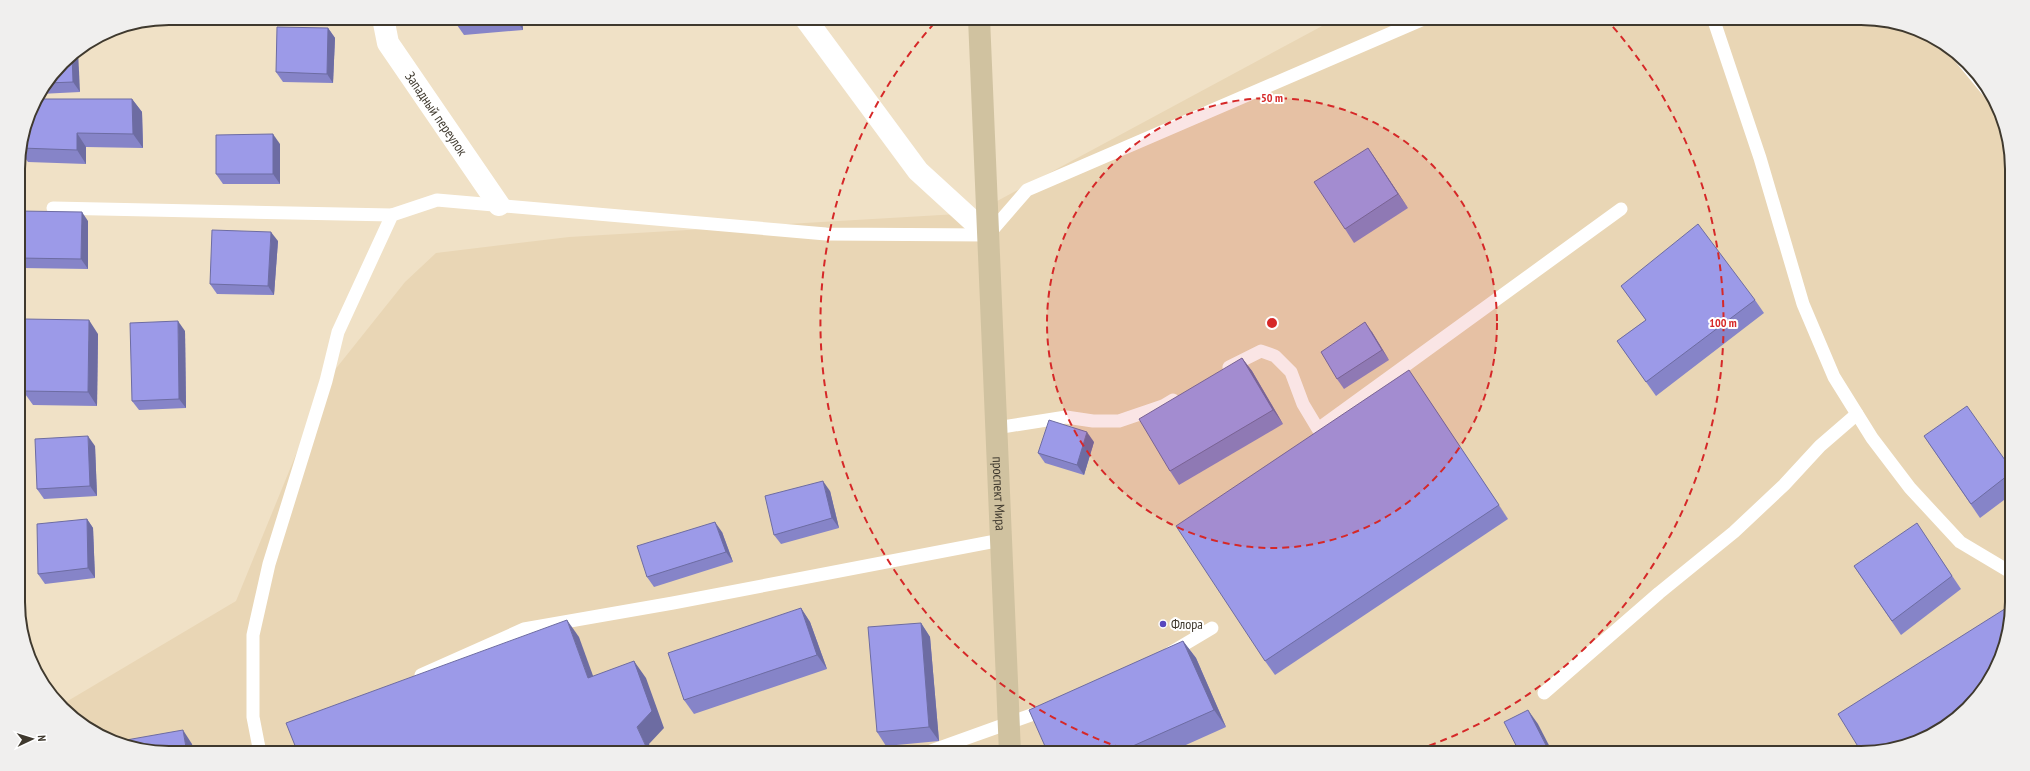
<svg xmlns="http://www.w3.org/2000/svg" width="2030" height="771" font-family="'PT Sans Narrow',sans-serif">
<rect width="100%" height="100%" fill="#f0e1c6"/>
<polygon fill="#e9d6b5" points="1337,18 1861,18 1910,26 1953,49 1981,77 2000,111 2011,149 2012,602 2004,651 1910,745 1870,753 169,753 120,745 85,727 69,713 66,702 236,601 326,381 405,282 436,253 569,237 975,213"/>
<g fill="none" stroke-linecap="round" stroke-linejoin="round">
<g stroke="#fff" stroke-width="13">
<polyline points="1713,18 1760,158 1803,304 1834,377 1872,438 1910,488 1960,542 2012,573"/>
<polyline points="1959,56 1991,95"/>
<polyline points="53,208 392,215"/>
<polyline points="1229,367 1261,351 1275,356 1291,372 1303,404 1318,429 1621,209"/>
<polyline points="996,428 1066,417 1093,421 1119,421 1163,406 1173,400"/>
<polyline points="1170,653 1212,628"/>
<polyline points="421,675 524,629 673,603 1001,540"/>
<polyline points="1544,693 1659,593 1734,532 1784,485 1820,446 1857,414"/>
<polyline points="260,753 253,717 253,635 269,564 326,381 338,332 392,215 437,200 826,234 988,235 1027,190 1426,18"/>
<polyline points="925,753 1048,709"/>
</g>
<g stroke="#fff" stroke-width="22">
<path id="s1" d="M383,18L388,43L499,205"/>
<polyline points="805,18 918,171 988,235"/>
</g>
<path stroke="#d0c2a0" stroke-width="22" id="s2" d="M979,18L1010,753"/>
</g>
<g fill="#8684c8">
<polygon points="457,18 522,18 523,30 464,35 457,25"/>
<polygon points="328,28 335,38 333,83 283,82 276,72"/>
<polygon points="69,56 80,92 40,94"/>
<polygon points="132,99 142,112 143,148 86,147 86,164 28,162 20,151 34,102"/>
<polygon points="280,144 280,184 223,184 216,174"/>
<polygon points="1368,148 1408,208 1354,243 1345,229"/>
<polygon points="88,221 88,269 22,268 19,264 19,258"/>
<polygon points="278,241 274,295 217,294 210,284"/>
<polygon points="1621,286 1755,300 1764,313 1656,396 1617,341 1646,320"/>
<polygon points="185,331 186,408 139,410 132,401"/>
<polygon points="1372,332 1389,360 1344,389 1337,379"/>
<polygon points="98,334 97,406 33,405 23,391"/>
<polygon points="1242,358 1252,371 1283,424 1179,485 1170,471"/>
<polygon points="1418,384 1508,519 1275,675 1265,661"/>
<polygon points="1924,436 2012,470 2012,494 1980,518"/>
<polygon points="1094,442 1084,475 1045,463 1038,453"/>
<polygon points="95,446 97,496 44,499 37,489"/>
<polygon points="830,491 839,528 781,544 774,535"/>
<polygon points="87,519 93,528 95,578 45,584 38,574"/>
<polygon points="722,532 733,562 654,587 647,577"/>
<polygon points="1926,537 1961,589 1901,635 1854,566"/>
<polygon points="801,608 810,622 827,669 694,714 684,700"/>
<polygon points="921,623 930,637 939,741 886,746 877,732"/>
<polygon points="1183,641 1196,658 1226,727 1168,753 1048,753"/>
</g>
<g fill="#6d6ca2">
<polygon points="516,18 522,18 523,30 516,20"/>
<polygon points="328,28 335,38 333,83 327,74"/>
<polygon points="78,50 80,92 73,82 72,54"/>
<polygon points="132,99 142,112 143,148 133,134"/>
<polygon points="77,133 86,147 86,164 77,150"/>
<polygon points="273,134 280,144 280,184 273,174"/>
<polygon points="1368,148 1377,161 1408,208 1398,194"/>
<polygon points="82,212 88,221 88,269 81,259"/>
<polygon points="271,232 278,241 274,295 268,286"/>
<polygon points="89,320 98,334 97,406 88,392"/>
<polygon points="178,321 185,331 186,408 179,399"/>
<polygon points="1365,322 1372,332 1389,360 1382,350"/>
<polygon points="1242,358 1252,371 1283,424 1273,410"/>
<polygon points="1409,370 1418,384 1508,519 1499,505"/>
<polygon points="1087,432 1094,442 1084,475 1077,465"/>
<polygon points="88,436 95,446 97,496 90,486"/>
<polygon points="823,481 830,491 839,528 832,518"/>
<polygon points="87,519 93,528 95,578 88,568"/>
<polygon points="715,522 722,532 733,562 726,552"/>
<polygon points="801,608 810,622 827,669 817,655"/>
<polygon points="567,620 579,637 600,695 588,678"/>
<polygon points="921,623 930,637 939,741 929,727"/>
<polygon points="1183,641 1196,658 1226,727 1214,710"/>
<polygon points="634,661 646,678 664,728 649,744 653,753 649,753 637,727"/>
<polygon points="1528,710 1538,724 1553,753 1550,753"/>
<polygon points="183,730 192,744 194,753 187,753"/>
</g>
<g fill="#9c9ae8" stroke="#6d6ca2">
<polygon points="457,18 516,18 516,20 457,25"/>
<polygon points="277,27 328,28 327,74 276,72"/>
<polygon points="72,54 73,82 48,83 69,56"/>
<polygon points="36,99 132,99 133,134 77,133 77,150 21,148 34,102"/>
<polygon points="273,134 273,174 216,174 216,135"/>
<polygon points="1368,148 1398,194 1345,229 1314,182"/>
<polygon points="19,211 82,212 81,259 19,258"/>
<polygon points="1698,224 1755,300 1646,382 1617,341 1646,320 1621,286"/>
<polygon points="212,230 271,232 268,286 210,284"/>
<polygon points="24,319 89,320 88,392 23,391"/>
<polygon points="178,321 179,399 132,401 130,323"/>
<polygon points="1365,322 1382,350 1337,379 1321,352"/>
<polygon points="1242,358 1273,410 1170,471 1139,419"/>
<polygon points="1409,370 1499,505 1265,661 1176,526"/>
<polygon points="1967,406 2012,470 2012,472 1971,504 1924,436"/>
<polygon points="1049,420 1087,432 1077,465 1038,453"/>
<polygon points="88,436 90,486 37,489 35,439"/>
<polygon points="823,481 832,518 774,535 765,496"/>
<polygon points="87,519 88,568 38,574 37,524"/>
<polygon points="715,522 726,552 647,577 637,546"/>
<polygon points="1917,523 1952,576 1892,621 1854,566"/>
<polygon points="2011,605 2004,651 1981,694 1953,722 1910,745 1870,753 1862,753 1838,714"/>
<polygon points="801,608 817,655 684,700 668,653"/>
<polygon points="567,620 588,678 634,661 652,711 637,727 649,753 298,753 286,723"/>
<polygon points="921,623 929,727 877,732 868,627"/>
<polygon points="1183,641 1214,710 1117,753 1048,753 1029,710"/>
<polygon points="1528,710 1550,753 1520,753 1504,722"/>
<polygon points="183,730 187,753 169,753 120,745 115,742"/>
</g>
<circle cx="1272" cy="323" r="225" fill="#d62828" fill-opacity=".12"/>
<g fill="none" stroke="#d62828" stroke-width="2" stroke-dasharray="7 5">
<circle cx="1272" cy="323" r="225"/>
<path d="M1133 752A451 451 0 0 1 939 18M1605 18A451 451 0 0 1 1411 752"/>
</g>
<circle fill="#5846be" stroke="#fff" stroke-width="1.5" cx="1163" cy="624" r="4"/>
<g text-anchor="middle" stroke-width="4" stroke-linejoin="round" paint-order="stroke">
<g font-size="14" fill="#3f392e" stroke="#fff">
<text dy="5" stroke="none"><textPath href="#s1" startOffset="111">Западный переулок</textPath></text>
<text dy="5" stroke="none"><textPath href="#s2" startOffset="476">проспект Мира</textPath></text>
</g>
<g font-size="14" fill="#3f392e" stroke="#fff" text-anchor="start">
<text x="1171" y="629">Флора</text>
</g>
</g>
<path d="M0 0H2030V771H0ZM169 25H1861A144 144 0 0 1 2005 169V602A144 144 0 0 1 1861 746H169A144 144 0 0 1 25 602V169A144 144 0 0 1 169 25Z" fill="#f0efee" fill-rule="evenodd"/>
<path fill="none" stroke="#3f392e" stroke-width="2" d="M169 25H1861A144 144 0 0 1 2005 169V602A144 144 0 0 1 1861 746H169A144 144 0 0 1 25 602V169A144 144 0 0 1 169 25Z"/>
<circle cx="1272" cy="323" r="6" fill="#d62828" stroke="#fff" stroke-width="2"/>
<g font-size="12" text-anchor="middle" font-weight="bold" fill="#d62828" stroke="#fff" stroke-width="4" stroke-linejoin="round" paint-order="stroke">
<text x="1272" y="102">50 m</text>
<text x="1723" y="327">100 m</text>
</g>
<g transform="translate(32 739) rotate(86)" stroke="#ffffff" stroke-width="3" paint-order="stroke">
<path d="M0-3L7 15L0 10L-7 15Z" fill="#3f392e"/>
<text y="-6" font-size="11" font-weight="bold" text-anchor="middle" fill="#3f392e">N</text>
</g>
</svg>
